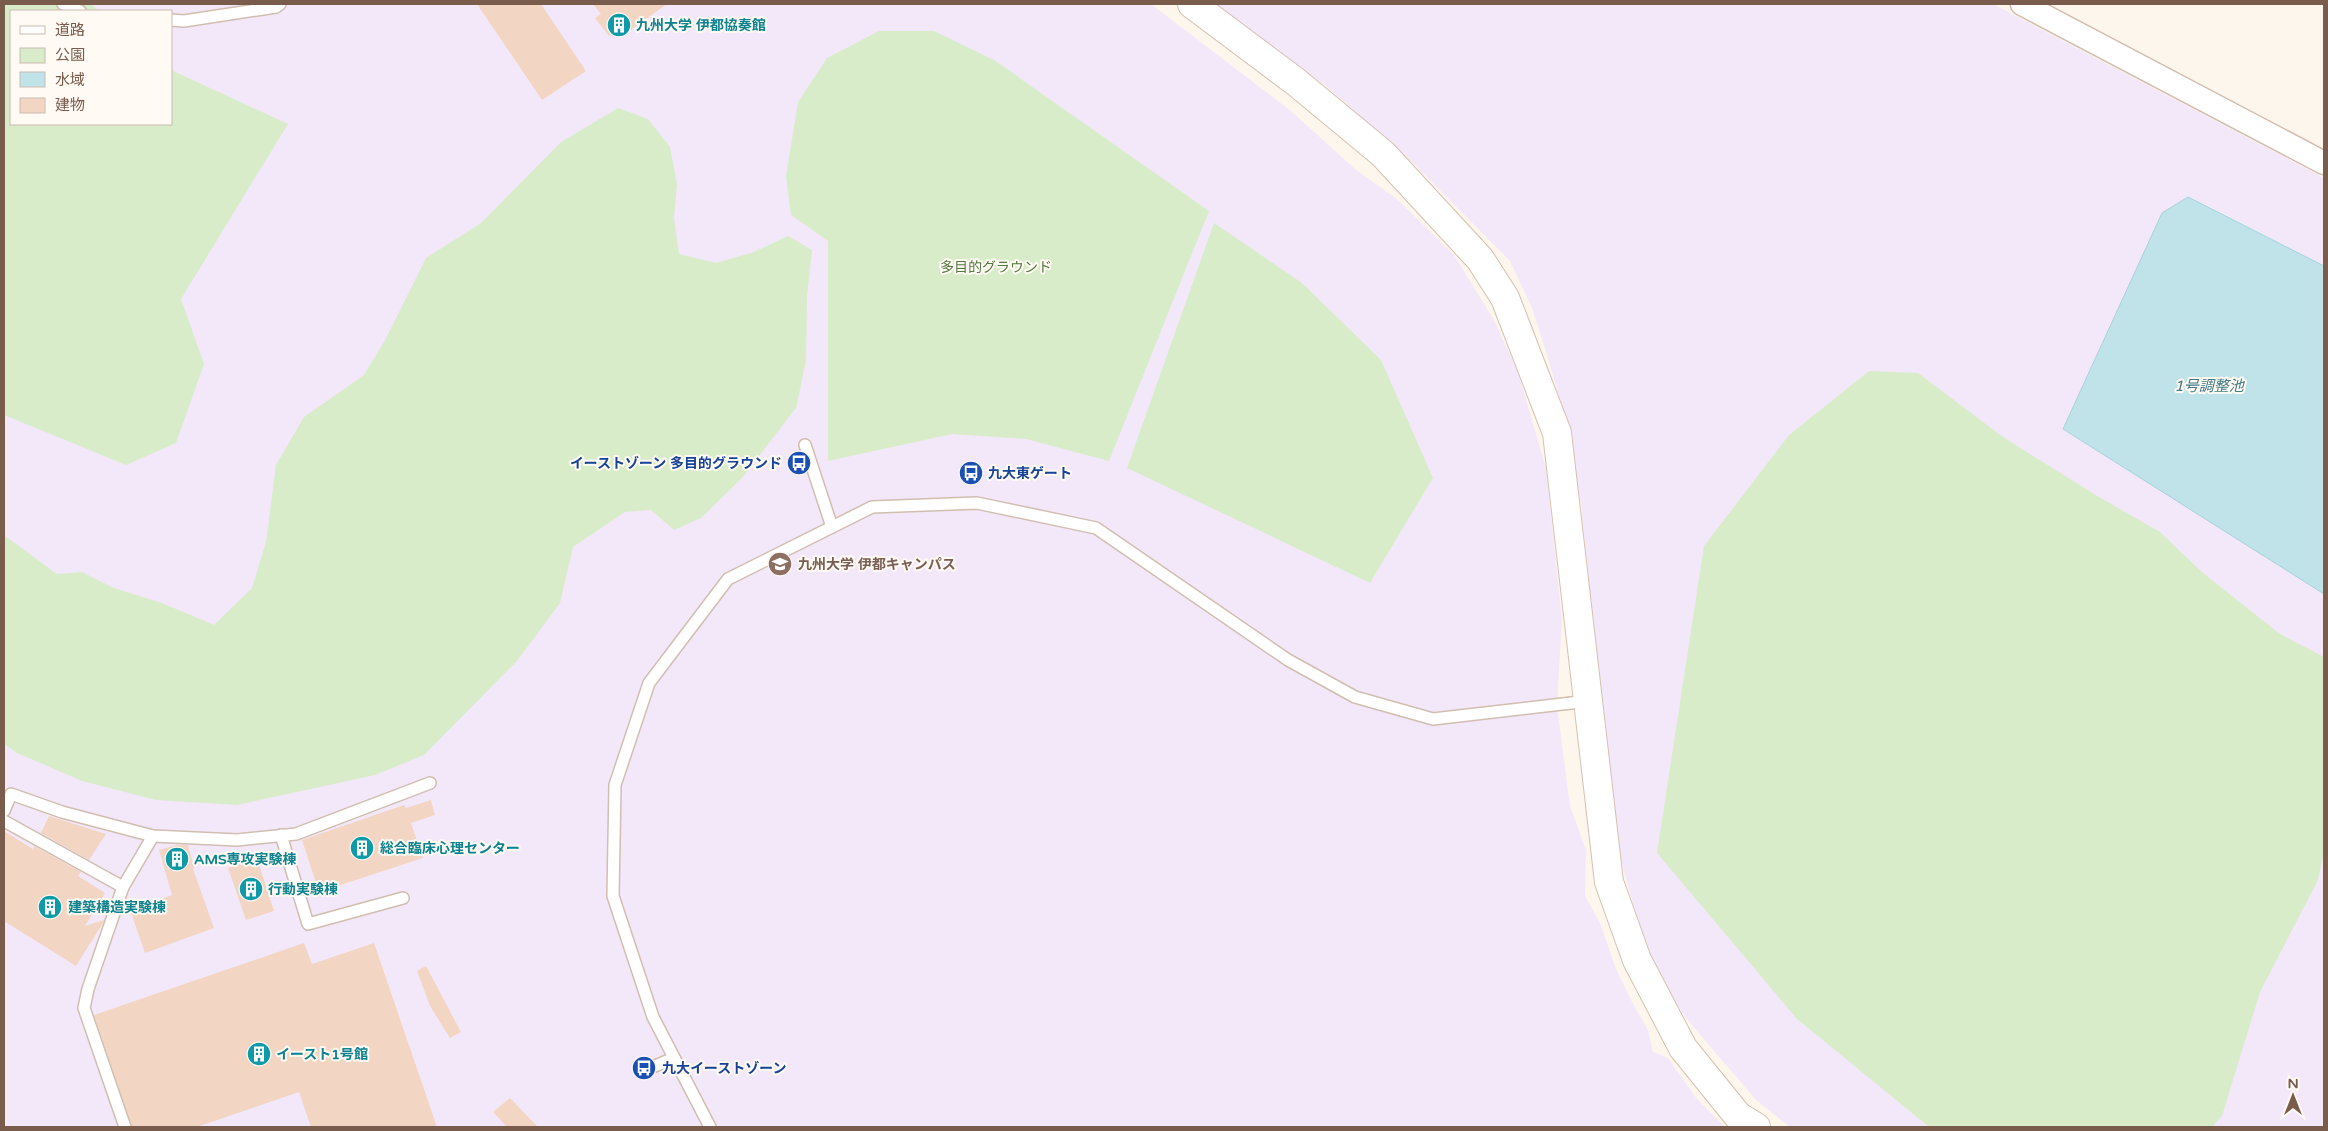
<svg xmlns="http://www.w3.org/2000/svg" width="2328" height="1131" font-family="'Varela Round','Noto Sans JP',sans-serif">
<rect width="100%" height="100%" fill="#fdf6ec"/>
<g fill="#f3e8fa" fill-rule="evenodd">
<path d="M4,4H1151L1291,111L1355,169L1398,200L1454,255L1494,320L1518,372L1546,468L1562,619L1557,706L1570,806L1586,850L1585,896L1600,923L1616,969L1632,1002L1648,1030L1653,1052L1668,1058L1697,1099L1725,1127H4ZM11,11H171V124H11Z"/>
<polygon points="1214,4 1993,4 2324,178 2324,1127 1790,1127 1756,1100 1685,1017 1663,982 1640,930 1613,830 1581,503 1559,397 1545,348 1532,308 1510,261 1405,155 1326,86"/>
</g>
<g fill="#d8ecc9">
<polygon points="4,4 91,4 99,11 11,11 11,124 171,124 171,70 288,124 181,299 204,364 176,443 126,465 4,415"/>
<polygon points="879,31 934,31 994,60 1209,211 1109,461 1026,439 952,434 828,461 828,241 791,215 786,176 798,102 827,58"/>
<polygon points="618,108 648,119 670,147 677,184 674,218 679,254 716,263 754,252 788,236 812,250 807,296 806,361 796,408 742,478 701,518 674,530 651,510 625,512 573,547 560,603 517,661 424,755 375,775 237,805 156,800 82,781 17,753 4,744 4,535 57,574 82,572 114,588 162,603 214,625 252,588 266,542 276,465 304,417 364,375 385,340 426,258 481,223 561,142"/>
<polygon points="1214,223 1302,283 1381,360 1433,478 1370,583 1127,468"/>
<polygon points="1869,371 1918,373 2003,437 2099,497 2160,532 2203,573 2280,634 2324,657 2324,851 2318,880 2260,992 2222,1116 2212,1127 1929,1127 1797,1019 1657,853 1704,546 1789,435"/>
</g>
<polygon fill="#bfe3e8" stroke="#a5d3da" points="2188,197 2324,266 2324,594 2063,429 2162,213"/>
<g fill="#f3d5c3">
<polygon points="477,4 541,4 586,71 542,100"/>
<polygon points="593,4 667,4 619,38 614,32 609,36 595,18 601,14"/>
<polygon points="431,800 435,815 411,823 423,858 319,892 302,840 404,805 406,808"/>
<polygon points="49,816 106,834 89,860 41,833"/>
<polygon points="4,831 33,849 34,846 81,872 78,876 105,893 85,926 104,920 103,923 76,966 4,921"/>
<polygon points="177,845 188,845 194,868 193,869 214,928 145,953 130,910 172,895 159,850"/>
<polygon points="257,858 274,911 246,920 228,868"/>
<polygon points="304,943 312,964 374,943 437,1127 311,1127 299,1092 197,1127 132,1127 94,1015"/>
<polygon points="426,966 461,1032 450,1038 430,1006 417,971"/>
<polygon points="510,1098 538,1127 507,1127 493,1112"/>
</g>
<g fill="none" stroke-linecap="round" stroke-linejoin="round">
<g stroke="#d1beb0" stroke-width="14">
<g id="lane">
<polyline points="63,4 80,11"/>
<polyline points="171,20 184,21 276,7 280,4"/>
<polyline points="805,445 832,527"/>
<polyline points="4,811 11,794 62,812 153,836 237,840 296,834 430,783"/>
<polyline points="4,821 123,887"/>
<polyline points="281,835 308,924 403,898"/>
<polyline points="655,1066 674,1058"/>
<polyline points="125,1127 84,1008 88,989 123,887 153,836"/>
<polyline points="710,1127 653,1017 613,896 615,785 649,683 728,579 872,507 977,503 1096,528 1288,660 1355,697 1433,719 1588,701"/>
</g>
</g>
<g stroke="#d1beb0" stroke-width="25">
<polyline id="street" points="2022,4 2324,163"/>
</g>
<g stroke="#d6c0b0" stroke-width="30">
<polyline id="secondary" points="1192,4 1296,82 1383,154 1480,259 1505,298 1557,433 1609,882 1637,960 1683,1048 1738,1116 1756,1127"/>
</g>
<use href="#lane" stroke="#fff" stroke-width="11"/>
<use href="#street" stroke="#fff" stroke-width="22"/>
<use href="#secondary" stroke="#fff" stroke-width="28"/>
</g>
<defs>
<g id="building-disc" transform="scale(1.25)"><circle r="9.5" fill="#0f9aa8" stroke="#fffaf3"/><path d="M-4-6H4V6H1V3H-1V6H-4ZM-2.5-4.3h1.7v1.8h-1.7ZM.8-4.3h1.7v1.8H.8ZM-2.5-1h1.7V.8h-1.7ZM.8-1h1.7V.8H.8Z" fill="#fff"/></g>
<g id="bus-disc" transform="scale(1.25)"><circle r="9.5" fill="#1a4fb4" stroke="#fffaf3"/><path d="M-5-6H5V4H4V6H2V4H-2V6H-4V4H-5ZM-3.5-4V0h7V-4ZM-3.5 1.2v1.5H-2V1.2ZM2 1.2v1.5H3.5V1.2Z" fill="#fff"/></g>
<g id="university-disc" transform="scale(1.25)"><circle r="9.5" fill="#8d6e63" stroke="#fffaf3"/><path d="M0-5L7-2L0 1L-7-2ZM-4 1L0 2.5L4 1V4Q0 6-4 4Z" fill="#fff"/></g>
</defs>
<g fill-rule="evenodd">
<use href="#building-disc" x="619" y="25"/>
<use href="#bus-disc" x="799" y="463"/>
<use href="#bus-disc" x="971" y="473"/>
<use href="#university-disc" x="780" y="564"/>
<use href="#building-disc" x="362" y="848"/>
<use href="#building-disc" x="177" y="859"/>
<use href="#building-disc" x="251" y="889"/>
<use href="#building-disc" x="50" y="907"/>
<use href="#building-disc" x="259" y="1054"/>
<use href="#bus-disc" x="644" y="1068"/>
</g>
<g text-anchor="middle" stroke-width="4" stroke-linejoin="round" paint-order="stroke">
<g font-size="14" font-weight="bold" fill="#0d838f" stroke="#fffaf3" text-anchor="start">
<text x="636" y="30">九州大学 伊都協奏館</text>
<text x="380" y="853">総合臨床心理センター</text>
<text x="194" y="864">AMS専攻実験棟</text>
<text x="268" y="894">行動実験棟</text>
<text x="68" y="912">建築構造実験棟</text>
<text x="276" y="1059">イースト1号館</text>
</g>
<g font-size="14" fill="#537a41" stroke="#fffaf3">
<text x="996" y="272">多目的グラウンド</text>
</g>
<g font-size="14" font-weight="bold" fill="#164399" stroke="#fffaf3" text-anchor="start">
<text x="782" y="468" text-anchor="end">イーストゾーン 多目的グラウンド</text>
<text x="988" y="478">九大東ゲート</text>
<text x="662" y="1073">九大イーストゾーン</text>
</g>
<g font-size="14" font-weight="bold" fill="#785e54" stroke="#fffaf3" text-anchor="start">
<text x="798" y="569">九州大学 伊都キャンパス</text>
</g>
<g font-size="15" font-style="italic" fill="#437c86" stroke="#fffaf3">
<text x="2209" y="391">1号調整池</text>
</g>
</g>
<rect width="2328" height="1131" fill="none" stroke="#7a5c4d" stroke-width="10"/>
<rect x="10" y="10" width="162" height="115" fill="#fffaf3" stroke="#cabbb1"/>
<rect x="20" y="26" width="25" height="8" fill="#ffffff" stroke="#cabbb1"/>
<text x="55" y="35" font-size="15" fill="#7a5c4d">道路</text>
<rect x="20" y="48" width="25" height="15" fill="#d8ecc9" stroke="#cabbb1"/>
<text x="55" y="60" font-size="15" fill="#7a5c4d">公園</text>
<rect x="20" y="72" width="25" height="15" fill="#bfe3e8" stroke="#cabbb1"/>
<text x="55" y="85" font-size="15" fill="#7a5c4d">水域</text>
<rect x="20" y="98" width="25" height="15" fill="#f3d5c3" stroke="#cabbb1"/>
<text x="55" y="110" font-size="15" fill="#7a5c4d">建物</text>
<g transform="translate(2293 1096)" stroke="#fffaf3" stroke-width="4" paint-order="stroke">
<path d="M0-4L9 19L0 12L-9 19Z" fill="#7a5c4d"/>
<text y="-8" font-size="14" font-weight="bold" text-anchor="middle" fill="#7a5c4d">N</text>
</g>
</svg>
